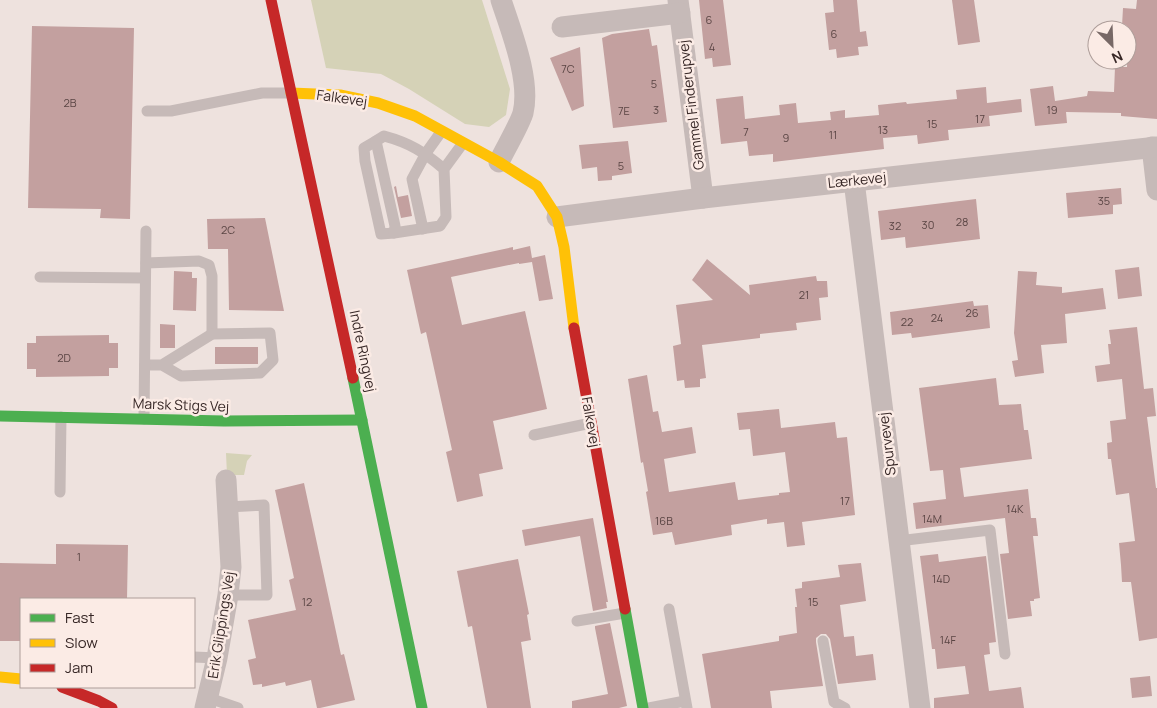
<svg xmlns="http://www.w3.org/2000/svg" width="1157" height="708" font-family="Manrope,sans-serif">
<rect width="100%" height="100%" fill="#eee2de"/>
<g fill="#d5d2b7">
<polygon points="311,0 482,0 510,89 506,115 489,127 465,124 409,89 381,74 326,68"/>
<polygon points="226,453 252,455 247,461 244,475 227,475"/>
</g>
<g fill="#c3a09f">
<polygon points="699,0 723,0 731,65 713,67 712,58 705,59"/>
<polygon points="833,0 857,0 860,32 866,31 868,46 858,47 859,55 837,58 836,49 829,50 825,13 834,12"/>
<polygon points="952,0 974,0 980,42 958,45"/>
<polygon points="1137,0 1157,0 1157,119 1121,116 1121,113 1066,112 1067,123 1035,126 1030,89 1053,86 1055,101 1087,96 1088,91 1114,92 1115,67 1127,67 1128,27 1122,26 1123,8 1136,9"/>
<polygon points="32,26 134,28 130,219 100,218 101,209 28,208"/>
<polygon points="649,29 652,46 657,45 667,122 613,128 602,38 612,34"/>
<polygon points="580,47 584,106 572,111 550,58"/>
<polygon points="986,87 987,103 1021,99 1022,112 989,116 990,126 948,130 949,140 918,144 917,135 883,138 884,149 773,162 773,154 749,156 747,141 721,144 716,99 743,96 745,119 780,115 779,105 796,103 798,123 831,120 830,112 845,110 845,118 879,115 878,105 906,102 907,104 957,99 956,90"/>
<polygon points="628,141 632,173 612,176 612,180 598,181 597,167 582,169 579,145"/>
<polygon points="396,186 398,197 408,195 412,216 401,218 394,187"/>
<polygon points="1121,188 1122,204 1113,205 1113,214 1068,218 1066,193"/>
<polygon points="976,199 980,239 906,248 905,237 881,240 878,211"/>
<polygon points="265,218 284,311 229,310 228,249 208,249 207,219"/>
<polygon points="530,246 532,258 545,255 553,299 539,301 532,262 519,264 519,263 451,277 462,325 525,311 547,409 493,421 503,469 479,474 483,496 457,502 446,452 452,450 426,332 421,334 407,270 513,247 513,250"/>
<polygon points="707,259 750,295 749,285 816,276 817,281 827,281 828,297 819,298 821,320 796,323 797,330 760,334 760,338 702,345 706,378 700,379 700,387 685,388 684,380 677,381 673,346 681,344 676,305 713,300 692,280"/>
<polygon points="1139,267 1142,296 1118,299 1115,270"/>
<polygon points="174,271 192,272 192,278 197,278 196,311 173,310"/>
<polygon points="1018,271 1037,272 1036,285 1062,287 1062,293 1103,288 1106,309 1065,314 1067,343 1041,345 1044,373 1015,377 1012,361 1018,360 1014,333"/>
<polygon points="973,301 974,306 988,305 990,328 912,338 911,333 892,335 890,312"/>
<polygon points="160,324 175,325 175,348 160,348"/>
<polygon points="1137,327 1144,389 1153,388 1156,416 1147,417 1156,488 1157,488 1157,638 1139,641 1131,582 1122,582 1121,565 1119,543 1135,541 1129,493 1116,495 1111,459 1108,459 1107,443 1112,442 1110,421 1126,419 1122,379 1097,382 1095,366 1110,364 1108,344 1111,344 1109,330"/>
<polygon points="109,335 109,343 118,343 118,368 109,368 109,376 36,377 36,369 27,369 27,343 36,343 36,336"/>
<rect x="215" y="347" width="43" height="17"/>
<polygon points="647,375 653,412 658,411 662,432 692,427 696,453 664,459 669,492 735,482 738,500 779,495 779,493 790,492 785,452 753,456 750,429 739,430 737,413 779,409 781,428 835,422 837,438 847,437 855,515 802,522 805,545 787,547 784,522 767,524 767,519 731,525 732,535 675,545 672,532 653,535 646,492 648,491 643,462 641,463 628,379"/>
<polygon points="996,378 999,405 1021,404 1024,430 1028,430 1032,459 960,468 964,497 1028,489 1031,518 1036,518 1038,536 1033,536 1040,598 1034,599 1034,601 1030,601 1032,616 1008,619 1000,554 1009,553 1005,518 916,529 913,503 946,499 943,470 930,471 919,388"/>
<polygon points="304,483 341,655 344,654 355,700 320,708 317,708 311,680 286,686 285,682 262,687 262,684 253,685 248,660 256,658 248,620 296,610 289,580 294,578 275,490"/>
<polygon points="593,518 608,602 606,602 607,608 593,611 580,536 525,546 522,530"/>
<polygon points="56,544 128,545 127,599 21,599 21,641 0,641 0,563 56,564"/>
<polygon points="938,554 939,562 986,556 996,642 989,643 990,654 984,655 989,691 1021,687 1024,708 934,708 934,698 969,694 965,666 937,669 935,649 932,649 920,556"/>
<polygon points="518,559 529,614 527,615 531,640 521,642 531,708 487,708 472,626 468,627 457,571"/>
<polygon points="861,563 866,601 840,605 844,637 854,636 856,656 873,654 876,680 838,684 830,639 826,634 821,634 816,638 816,642 823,686 770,691 772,708 711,708 702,654 779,641 779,636 797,633 795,607 797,607 795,589 802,588 802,582 840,577 838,565"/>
<polygon points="610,623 627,706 619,708 572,708 572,701 608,694 595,628 595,626"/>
<polygon points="1150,676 1152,696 1132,698 1130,678"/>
</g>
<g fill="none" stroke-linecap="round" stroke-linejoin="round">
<g stroke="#c6bab8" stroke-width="11">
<polyline points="147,111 171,111 262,93 291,93"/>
<polyline points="376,141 364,148 365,161 381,234 394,233"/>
<path d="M444,169C424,152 410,143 384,136L376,141L395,226L394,233L440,226L446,217L444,169L463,143"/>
<polyline points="423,229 412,179 426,153 441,132"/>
<polyline points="146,263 199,261 209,265 212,276 212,334"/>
<polyline points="40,277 145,278"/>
<polyline points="145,365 162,365 212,334 270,333 273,360 260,373 181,376 162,365"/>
<polyline points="144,419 146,231"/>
<polyline points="534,435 591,423"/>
<polyline points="60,492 61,417"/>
<polyline points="898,541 990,530 1005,654"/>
<polyline points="228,595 267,595 264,505 228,507"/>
<polyline points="669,609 687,708"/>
<polyline points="577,621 625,613"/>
<polyline points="823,641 834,702 845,708"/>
<polyline points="194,657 217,658"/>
<polyline points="209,698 238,708"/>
<polyline points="649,708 685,701"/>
</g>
<g stroke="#c6bab8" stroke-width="21">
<polyline points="678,0 703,198"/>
<polyline points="562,27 680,13"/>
<polyline points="1152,147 1157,190"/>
<path d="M499,162C505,149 519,126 523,113C531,80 511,31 501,0"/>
<polyline points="854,181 920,708"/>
<polyline points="557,217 703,198 1157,147"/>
<polyline points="205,708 217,658 228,595 231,567 226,480"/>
</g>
<g stroke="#4caf50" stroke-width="11">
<polyline points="353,378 422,708"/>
<polyline points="0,416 224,421 362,420"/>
<polyline points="625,609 643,708"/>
</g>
<g stroke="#ffc107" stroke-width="11">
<polyline points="291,93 340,95 378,103 415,116 499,162 537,186 557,217 564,247 574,328"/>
<polyline points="0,677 21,679"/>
</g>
<g stroke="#c62828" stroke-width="11">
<polyline points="271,0 353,378"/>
<polyline points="574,328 625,609"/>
<polyline points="62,687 99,701 112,708"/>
</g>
</g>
<g text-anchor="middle" stroke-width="5" stroke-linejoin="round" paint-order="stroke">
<g font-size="11" fill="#5a4544">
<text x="709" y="24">6</text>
<text x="834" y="38">6</text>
<text x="712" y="51">4</text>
<text x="568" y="73">7C</text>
<text x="654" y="88">5</text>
<text x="70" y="107">2B</text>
<text x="656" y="114">3</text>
<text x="1052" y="114">19</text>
<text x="624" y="115">7E</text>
<text x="980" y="123">17</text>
<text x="932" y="128">15</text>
<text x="883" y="134">13</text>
<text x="746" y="136">7</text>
<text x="833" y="139">11</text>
<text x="786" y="142">9</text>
<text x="621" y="170">5</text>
<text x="1104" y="205">35</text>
<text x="962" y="226">28</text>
<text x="928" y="229">30</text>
<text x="895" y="230">32</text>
<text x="228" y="234">2C</text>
<text x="804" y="299">21</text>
<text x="972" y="317">26</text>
<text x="937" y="322">24</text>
<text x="907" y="326">22</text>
<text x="64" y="362">2D</text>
<text x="845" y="505">17</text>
<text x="1015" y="513">14K</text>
<text x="932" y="523">14M</text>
<text x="664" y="525">16B</text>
<text x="79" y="561">1</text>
<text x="941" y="583">14D</text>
<text x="307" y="606">12</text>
<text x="813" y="606">15</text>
<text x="948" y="644">14F</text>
</g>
<g font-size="14" fill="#372726" stroke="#fbebe5">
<text transform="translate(342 98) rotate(8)" y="5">Falkevej</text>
<text transform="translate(691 105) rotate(-97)" y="5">Gammel Finderupvej</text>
<text transform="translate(857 180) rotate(-6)" y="5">Lærkevej</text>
<text transform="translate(363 351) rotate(78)" y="5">Indre Ringvej</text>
<text transform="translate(181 405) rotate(2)" y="5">Marsk Stigs Vej</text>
<text transform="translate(591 422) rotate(80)" y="5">Falkevej</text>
<text transform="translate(887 444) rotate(-97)" y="5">Spurvevej</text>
<text transform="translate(221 625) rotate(-81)" y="5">Erik Glippings Vej</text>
</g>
</g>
<rect x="20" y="598" width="175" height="90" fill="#fbebe5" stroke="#ad9d99"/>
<rect x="30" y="614" width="25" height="8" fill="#4caf50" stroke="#ad9d99"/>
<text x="65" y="623" font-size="15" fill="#372726">Fast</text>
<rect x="30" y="639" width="25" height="8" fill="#ffc107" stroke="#ad9d99"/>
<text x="65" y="648" font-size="15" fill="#372726">Slow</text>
<rect x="30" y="664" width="25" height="8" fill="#c62828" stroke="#ad9d99"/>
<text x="65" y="673" font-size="15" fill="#372726">Jam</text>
<g transform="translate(1112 45) rotate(156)"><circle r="24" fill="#fbebe5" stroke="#ad9d99"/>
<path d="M0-4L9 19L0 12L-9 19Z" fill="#776866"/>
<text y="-8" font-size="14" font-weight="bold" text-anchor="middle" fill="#372726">N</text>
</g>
</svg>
